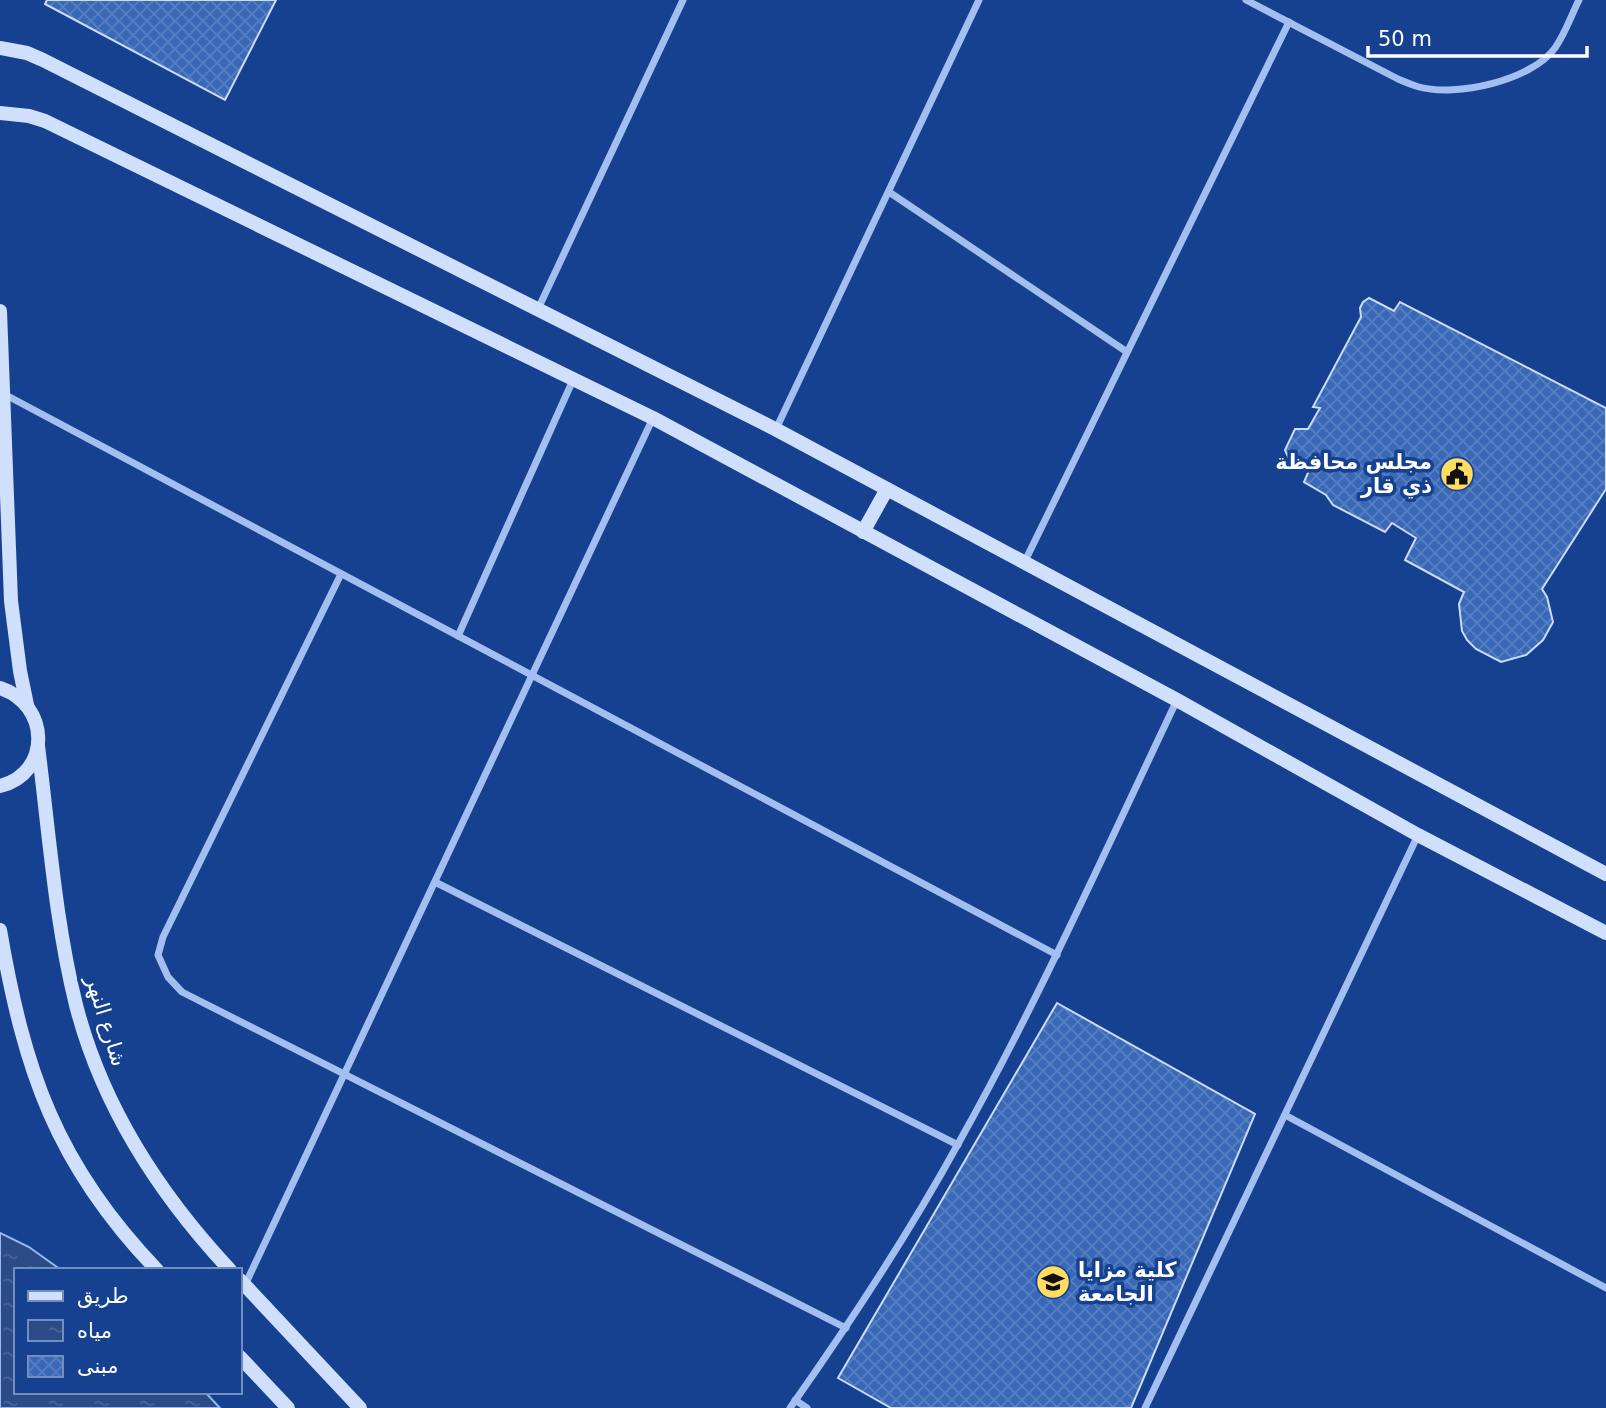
<svg xmlns="http://www.w3.org/2000/svg" width="1606" height="1408" font-family="'DejaVu Sans',Cairo,sans-serif">
<defs>
<pattern id="water-ripples" width="26" height="14" patternUnits="userSpaceOnUse" patternTransform="scale(1.75)"><rect width="26" height="14" fill="#2b4b86"/><path d="M2 4q2-2 4 0t4 0M15 11q2-2 4 0t4 0" fill="none" stroke="#4b6698"/></pattern>
<pattern id="building-cross-hatch" width="8" height="8" patternUnits="userSpaceOnUse" patternTransform="scale(1.75)"><rect width="8" height="8" fill="#3968b7"/><path d="M0 0l8 8M0 8l8-8" fill="none" stroke="#577fc2"/></pattern>
</defs>
<rect width="100%" height="100%" fill="#154190"/>
<polygon fill="url(#water-ripples)" stroke="#94b9f3" stroke-width="2" points="0,1233 29,1247 61,1270 16,1270 16,1392 205,1392 220,1408 0,1408"/>
<g fill="url(#building-cross-hatch)" stroke="#c9dcfc" stroke-width="2">
<polygon points="47,0 276,0 225,100 45,4"/>
<polygon points="1369,298 1394,311 1400,302 1606,408 1606,489 1542,589 1547,597 1553,622 1543,640 1526,655 1501,662 1476,649 1467,640 1462,631 1459,604 1464,592 1405,560 1416,538 1392,523 1385,532 1333,505 1326,495 1304,482 1311,466 1300,461 1289,459 1285,450 1295,429 1308,429 1320,408 1313,407 1361,317 1360,308 1363,302"/>
<polygon points="1057,1003 1255,1114 1131,1408 891,1408 838,1378"/>
</g>
<g fill="none" stroke-linecap="round" stroke-linejoin="round">
<g stroke="#a2bff0" stroke-width="7">
<path d="M1246,0L1398,79C1405,82 1412,85 1419,87C1456,97 1531,81 1555,48C1565,34 1571,16 1579,0"/>
<polyline points="889,192 1127,352"/>
<polyline points="538,309 683,0"/>
<polyline points="4,394 1057,955"/>
<polyline points="776,429 979,0"/>
<polyline points="1025,561 1289,22"/>
<polyline points="341,574 163,937 158,955 168,977 182,992 846,1328"/>
<polyline points="458,636 573,380"/>
<polyline points="435,882 958,1145"/>
<polyline points="1285,1115 1606,1288"/>
<polyline points="245,1285 653,418"/>
<polyline points="795,1400 807,1408"/>
<path d="M790,1408C850,1323 908,1235 958,1144C1039,1000 1106,849 1177,700"/>
<polyline points="1145,1408 1418,835"/>
</g>
<g stroke="#d0dffb" stroke-width="14">
<polyline points="0,48 27,53 43,60 775,429 1606,874"/>
<polyline points="0,113 29,116 45,121 653,418 1177,700 1418,835 1606,933"/>
<polyline points="0,311 11,601 20,671 27,705"/>
<polyline points="863,532 887,489"/>
<path d="M0,688C50,704 52,773 0,786"/>
<path d="M38,746C49,832 55,920 76,1005C102,1106 159,1194 230,1270"/>
<path d="M0,930C24,1070 56,1165 157,1270"/>
<polyline points="240,1280 360,1408"/>
<polyline points="240,1357 288,1408"/>
</g>
</g>
<defs>
<g id="civic-disc" transform="scale(1.75)"><circle r="9.5" fill="#ffdd61" stroke="#154190"/><path d="M-.6-6.5H3V-4.5H.6V-3L4-1V1h2V6H-6V1h2V-1L-.6-3ZM-1.2 2.5V6h2.4V2.5Z" fill="#111"/></g>
<g id="university-disc" transform="scale(1.75)"><circle r="9.5" fill="#ffdd61" stroke="#154190"/><path d="M0-5L7-2L0 1L-7-2ZM-4 1L0 2.5L4 1V4Q0 6-4 4Z" fill="#111"/></g>
</defs>
<g fill-rule="evenodd">
<use href="#civic-disc" x="1457" y="474"/>
<use href="#university-disc" x="1053" y="1282"/>
</g>
<g text-anchor="middle" stroke-width="7" stroke-linejoin="round" paint-order="stroke">
<g font-size="21" font-weight="bold" fill="#fff" stroke="#154190" text-anchor="end">
<text x="1432" y="469">مجلس محافظة<tspan x="1432" dy="24">ذي قار</tspan></text>
<text x="1078" y="1277" text-anchor="start">كلية مزايا<tspan x="1078" dy="24">الجامعة</tspan></text>
</g>
<g font-size="21" fill="#fff" stroke="#154190">
<text transform="translate(106 1021) rotate(73)" y="7">شارع النهر</text>
</g>
</g>
<rect x="14" y="1268" width="228" height="126" fill="#154190" stroke="#738dbc" stroke-width="2"/>
<rect x="28" y="1291" width="35" height="10" fill="#d0dffb" stroke="#738dbc" stroke-width="2"/>
<text x="77" y="1303" font-size="21" fill="#ffffff">طريق</text>
<rect x="28" y="1320" width="35" height="21" fill="url(#water-ripples)" stroke="#738dbc" stroke-width="2"/>
<text x="77" y="1338" font-size="21" fill="#ffffff">مياه</text>
<rect x="28" y="1356" width="35" height="21" fill="url(#building-cross-hatch)" stroke="#738dbc" stroke-width="2"/>
<text x="77" y="1373" font-size="21" fill="#ffffff">مبنى</text>
<path d="M1368 46v10h219v-10" fill="none" stroke="#ffffff" stroke-width="3.5"/>
<text x="1378" y="46" font-size="21" fill="#ffffff" stroke="#154190" stroke-width="5" paint-order="stroke">50 m</text>
</svg>
